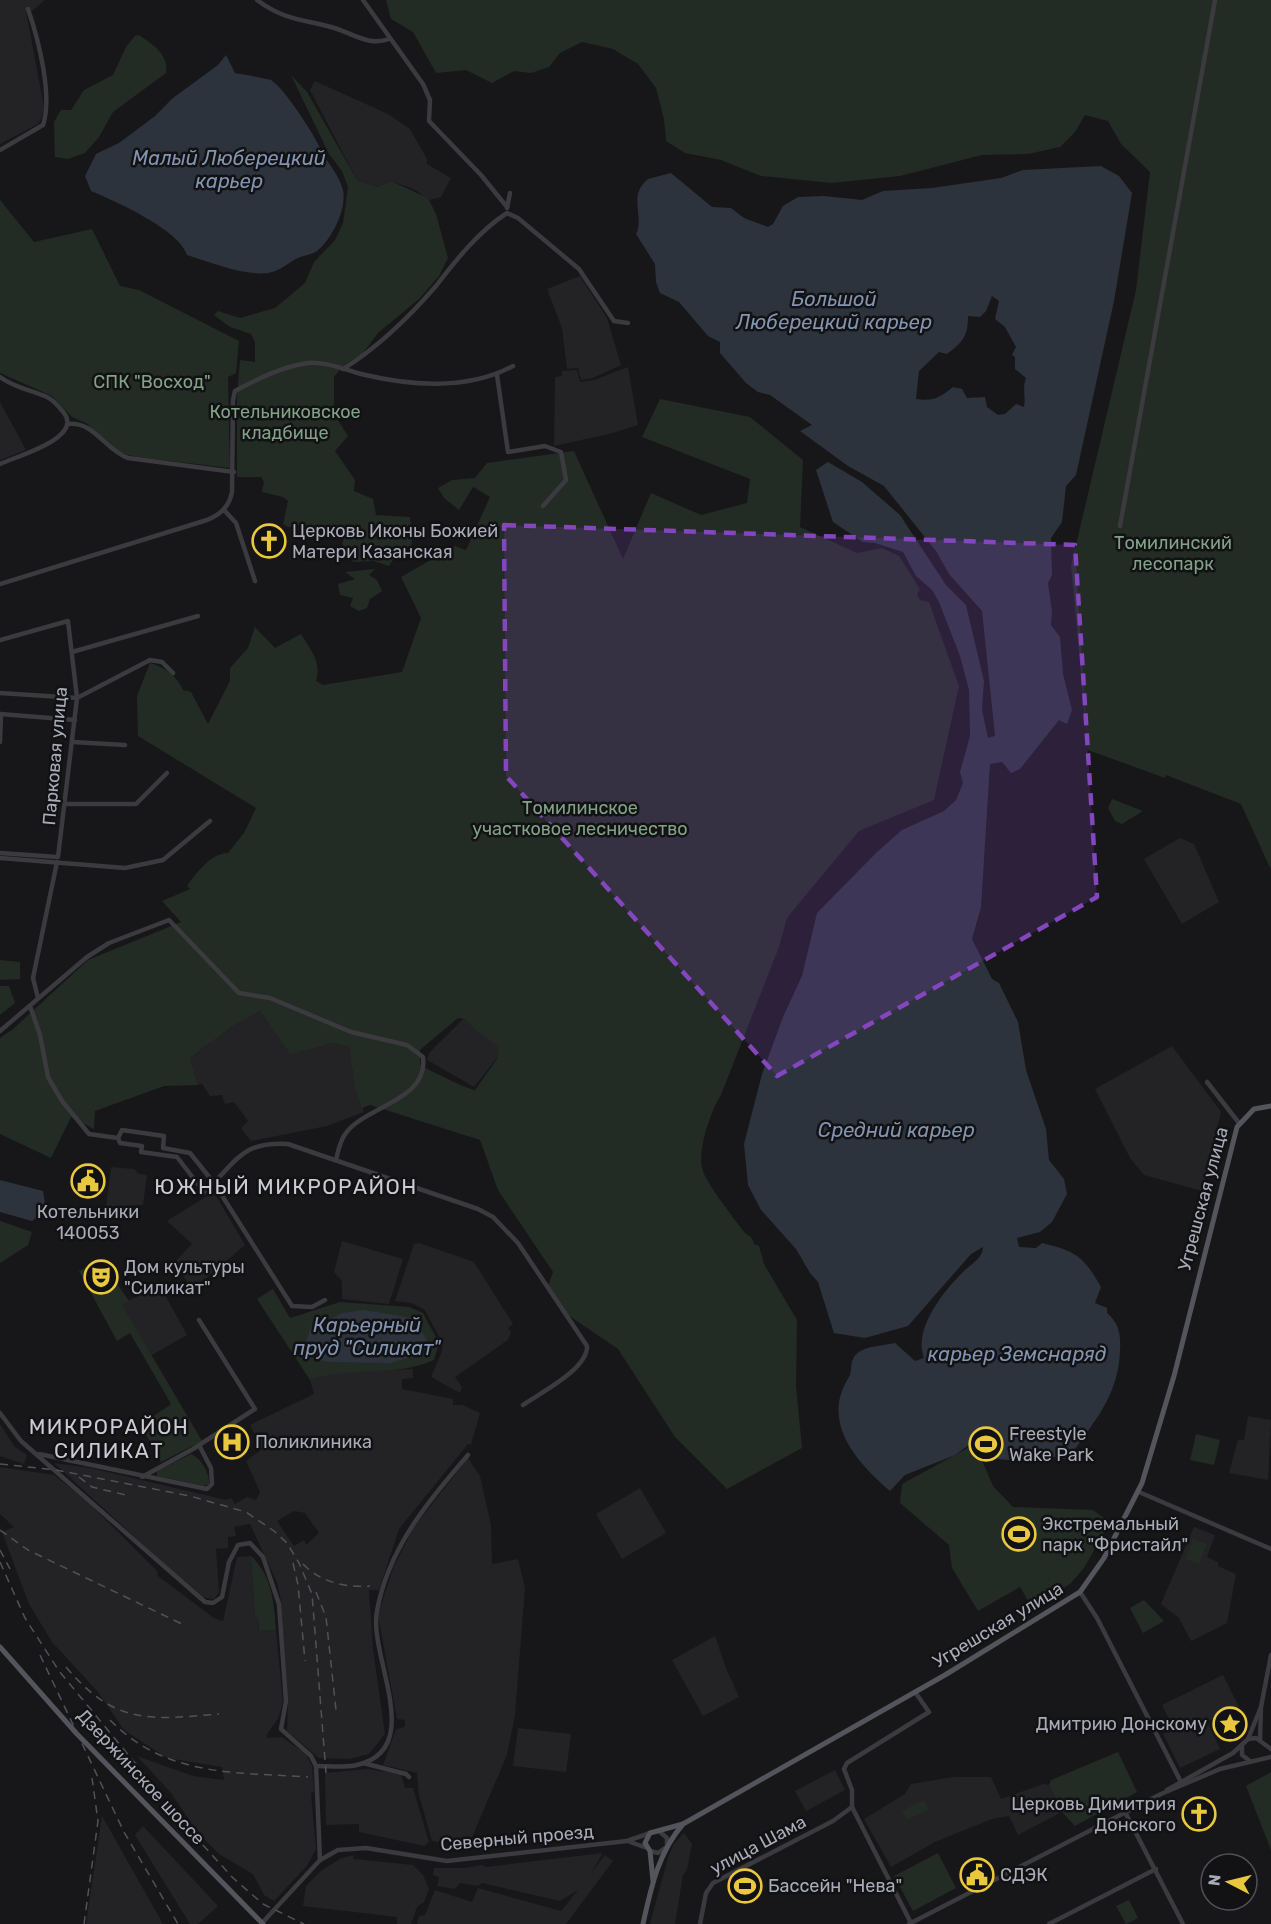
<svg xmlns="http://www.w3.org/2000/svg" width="1271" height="1924" font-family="Rubik,sans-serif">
<rect width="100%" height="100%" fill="#171719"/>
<g fill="#232326" fill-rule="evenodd">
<polygon points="0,0 45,0 32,11 30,9 26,11 44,107 41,119 38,124 0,144"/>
<polygon points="315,81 388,114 410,129 427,159 427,164 451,178 441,197 429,200 414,189 391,181 377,187 357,180 310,90"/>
<polygon points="580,276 607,318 621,365 593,378 581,380 578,368 567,369 562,328 547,289"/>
<polygon points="628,367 638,425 613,433 554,446 555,377 562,376 562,371 577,370 580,382 594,380"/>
<polygon points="0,402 26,450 0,460"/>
<polygon points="1180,838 1194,844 1219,902 1182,924 1144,859"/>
<polygon points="472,1010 512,1039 474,1087 427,1060 429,1053"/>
<polygon points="260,1011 290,1053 333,1043 349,1047 355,1089 364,1112 327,1126 251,1141 241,1128 248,1121 234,1102 225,1104 222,1095 210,1096 202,1084 198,1085 190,1058 232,1027"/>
<polygon points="1172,1046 1221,1112 1202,1191 1144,1175 1130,1158 1095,1089"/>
<polygon points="111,1167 134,1169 139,1174 147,1175 143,1205 106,1207"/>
<polygon points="212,1193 215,1194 245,1245 192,1290 175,1262 192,1244 167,1221"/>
<polygon points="342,1241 403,1259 389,1304 342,1299 342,1281 334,1272"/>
<polygon points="419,1243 474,1262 513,1324 508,1328 511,1332 508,1340 455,1377 462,1387 460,1393 431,1377 442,1351 442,1342 424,1309 411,1303 395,1301 414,1244"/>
<polygon points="159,1284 187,1335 150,1356 121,1305"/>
<path d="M413,1369V1378L402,1379V1389L453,1399V1405H463L480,1413L471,1445L468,1444L399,1529L379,1590H369L373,1649L385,1734L369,1754L349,1759L319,1758L287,1731L288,1700L281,1601L277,1582L250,1524L234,1527L236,1536L228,1537V1548L216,1549L219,1592L214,1599L200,1597L54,1463L91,1468L226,1500L231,1498L235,1504L247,1497L256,1500L260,1492L246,1461L262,1449L250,1425L314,1394L310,1380L330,1373ZM294,1511L305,1513L319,1533L306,1545L304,1540L294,1546L277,1521Z"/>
<polygon points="1248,1416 1271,1420 1268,1480 1229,1473 1238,1440 1244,1440"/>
<polygon points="0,1424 14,1446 27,1455 24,1464 0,1456"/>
<polygon points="468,1458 480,1476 491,1525 492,1564 518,1559 525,1588 515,1715 507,1755 470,1842 460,1838 439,1842 432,1841 419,1795 417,1773 383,1765 396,1729 405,1727 405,1720 397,1719 378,1615 393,1568 414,1527"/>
<polygon points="0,1467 54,1475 86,1500 157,1571 158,1576 214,1618 223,1621 237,1557 251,1556 255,1617 258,1617 259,1631 276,1630 283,1702 278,1719 267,1734 267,1738 282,1737 306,1754 312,1766 314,1792 311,1793 316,1849 307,1866 274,1901 264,1895 253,1874 219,1854 198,1833 171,1793 137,1756 193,1776 224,1780 222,1767 167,1758 124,1730 98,1692 52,1642 29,1604 2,1532 14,1527 0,1514"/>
<polygon points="640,1488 666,1533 622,1559 596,1514"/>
<polygon points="1194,1527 1215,1535 1207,1557 1218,1562 1218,1566 1236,1574 1227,1623 1191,1641 1179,1618 1161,1604"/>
<polygon points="715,1636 726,1668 739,1697 703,1716 672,1660"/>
<polygon points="1223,1675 1239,1707 1207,1722 1220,1749 1180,1768 1163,1734 1170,1731 1169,1727 1172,1725 1162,1705"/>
<polygon points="518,1728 571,1734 566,1772 513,1766"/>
<polygon points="367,1769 401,1774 405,1788 413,1788 429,1842 424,1846 359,1832 359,1824 326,1825 325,1773"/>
<polygon points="835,1770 845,1790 806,1811 795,1791"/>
<polygon points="953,1777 991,1777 1001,1799 1043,1784 1049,1785 1062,1812 1018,1835 1009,1816 992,1819 935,1842 891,1867 864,1819 905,1794 911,1784"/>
<polygon points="102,1816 163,1924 86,1924"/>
<polygon points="143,1826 218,1906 198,1924 190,1924 135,1835"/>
<polygon points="684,1833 692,1844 687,1870 683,1875 675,1924 650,1924 668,1858 673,1845"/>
<polygon points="603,1853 590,1874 605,1855 613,1861 566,1924 417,1924 419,1916 425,1915 435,1890 472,1902 478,1888 561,1911 578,1890 560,1901 482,1883 478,1886 460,1883 455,1889 437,1886 439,1877 433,1875 434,1868 464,1868 483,1865 486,1867"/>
<polygon points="353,1855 353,1859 413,1865 423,1875 429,1889 424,1902 417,1907 411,1924 397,1924 397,1917 303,1906 306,1886 322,1870 340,1859"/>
</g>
<g fill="#232b25" fill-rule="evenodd">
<polygon points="386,0 1271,0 1271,870 1241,804 1166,775 1165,778 1088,750 1071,566 1136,290 1150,172 1121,144 1108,121 1085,115 1075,132 1060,147 1028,154 982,155 900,176 832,183 761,176 721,160 685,153 666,141 664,119 656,88 638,64 613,49 582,42 560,53 549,67 531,73 514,71 492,83 466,70 436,73 413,32 391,19"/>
<path d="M139,35C152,44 169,54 166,73L113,112L99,137L85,153L68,159L55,157L54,122L61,110H71L84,90L113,75L126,47L135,36Z"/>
<polygon points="291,75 307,92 357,180 377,187 391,181 428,198 436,214 448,258 439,276 419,299 378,333 363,353 343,366 334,377 334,414 348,436 335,451 355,480 354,491 373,499 376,515 410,517 412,540 409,558 394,558 389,566 374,561 353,562 342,543 348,531 301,525 288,527 283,524 288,501 283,497 262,492 264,482 261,477 237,477 237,397 240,360 255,362 255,342 251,334 230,327 214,315 218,311 240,318 275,308 305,283 314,262 335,240 343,223 348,187 342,171 329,154"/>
<polygon points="0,200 34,242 92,229 120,286 139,290 239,341 236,373 228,377 230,468 136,457 118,452 86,423 72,417 52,396 0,373"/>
<path d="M660,399L750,417L803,460L800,527L857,553L882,548L899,556L920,589L917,594L920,600L929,602L959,686L934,800L859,831L787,918L779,947L721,1095C711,1110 696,1153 703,1171C707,1184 735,1220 745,1233L752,1238L754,1244L759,1246L764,1264L797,1320L796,1386L802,1448L727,1489L675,1437L618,1349L568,1315L548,1286L553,1272L498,1190L480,1140L370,1105L362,1108L355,1089L349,1047L333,1043L290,1054L260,1011L232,1027L190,1058L198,1085L164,1086L95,1111L94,1129L71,1117L51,1158L0,1134V1038L13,1029L88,960L181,922L162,901L190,889L187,886C196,873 211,853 228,853L244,833L256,808L138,736L137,696L150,663C164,667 177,676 183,690L191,692L208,724L230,681V668L248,648L255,627L275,648L301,634C310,649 322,662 316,681L323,685L402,672L421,618L401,577L455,546L466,550L490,497L473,487L459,510L444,498L438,488L452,480L475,478L487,463L574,451L623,559L651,493L701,515L747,503L750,479L642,437ZM458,1018L466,1019C474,1033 489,1036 499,1048L497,1059L475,1090C469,1090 429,1070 420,1065V1050Z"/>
<polygon points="375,569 369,575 377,580 382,591 370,599 367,608 359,611 350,606 353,598 340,595 338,584 355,579 345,572"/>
<polygon points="1112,799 1143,811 1122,824 1115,821 1108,808"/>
<polygon points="0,960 20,962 20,979 0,980"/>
<polygon points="0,986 9,986 15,1003 0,1015"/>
<polygon points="0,1221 32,1232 28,1245 0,1263"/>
<polygon points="101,1261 129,1301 122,1305 202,1441 161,1462 141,1425 171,1404 130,1333 117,1341 79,1271"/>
<path d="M273,1289L290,1318L340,1302L409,1307L423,1313L439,1343L434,1360C394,1378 351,1366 310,1380L257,1299Z"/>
<polygon points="1196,1434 1220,1440 1214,1465 1190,1460"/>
<polygon points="975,1444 993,1486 1013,1507 1093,1510 1110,1522 1084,1568 1071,1583 1033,1609 1020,1587 978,1611 952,1568 949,1545 900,1503 902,1484"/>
<path d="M191,1454C201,1458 210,1474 209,1484L204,1486L157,1476V1471Z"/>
<polygon points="1193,1539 1207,1544 1199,1564 1186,1559"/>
<path d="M251,1556C272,1575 274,1603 276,1630L259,1631L258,1617H255Z"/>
<polygon points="1144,1600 1164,1621 1143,1633 1130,1608"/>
<polygon points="1118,1752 1137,1792 1075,1826 1062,1812 1049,1785 1051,1780"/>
<polygon points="1271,1772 1271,1850 1246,1786"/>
<polygon points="924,1800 929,1809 907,1820 902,1811"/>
<polygon points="938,1853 956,1888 913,1911 894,1876"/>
<polygon points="1129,1900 1138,1918 1126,1924 1116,1906"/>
</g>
<g fill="#2d333c" fill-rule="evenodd">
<path d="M226,55L235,73C241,74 269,79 271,80C284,88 312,131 319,146C326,162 338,172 343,190C347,209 332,239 317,251C311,255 306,255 300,257C288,262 283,270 268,273C243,276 210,262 187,255C180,230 115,201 91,191L85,176L96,154L119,143L155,116L173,98L218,65Z"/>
<path d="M1101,166L1119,176L1132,193L1114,301L1076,475L1066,486L1062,522L1051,538L1052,575L1048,583L1052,612L1051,625L1060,637L1063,674L1072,710L1067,724L1059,720L1020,769L1011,773L1002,762L990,764L981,907L972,939L992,979L999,983L1018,1022L1026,1070L1046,1129L1049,1160L1064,1179L1067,1194L1052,1222L1040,1232L1017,1238L1019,1247L1036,1248L1042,1243C1076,1251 1084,1257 1101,1287L1095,1303L1107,1308V1313C1119,1323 1121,1335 1120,1351C1118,1398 1093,1422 1068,1459C1056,1460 1047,1452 1035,1454C1031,1454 1026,1457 1022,1458C1009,1462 996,1459 983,1455L977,1439L955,1455L905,1475L890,1491C857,1463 820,1422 849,1377C852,1373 850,1365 853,1359C858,1346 882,1346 895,1343L915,1361L924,1358C913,1329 943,1292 963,1272C971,1264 983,1258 983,1247L971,1254L908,1326L865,1338L834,1333L818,1282L810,1273L796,1249L761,1210L748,1185L744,1144L762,1074L783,1017L802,976L817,913L877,852L902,830L944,811L956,800L963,783L960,772L970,736L969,690L960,656L939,602L932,590L916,576L903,552L875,543L863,542L833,522L816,470L828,462L862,482L900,515L946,585L966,605L984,681L982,710L988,738L995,736L982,611L949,574L936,551L884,486L848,466L800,431L812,425L770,395L758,392L746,383L720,353V342L708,336L679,302L660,293L656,282L655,264L636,234C645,216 627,196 648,179L671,173L712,207L731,208L744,218L768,227L773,224L783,206L798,197L824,196L862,200L883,191L932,188L1001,178L1023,170ZM992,296L999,301L995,319L1005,327L1016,347L1012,355L1015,357V369L1026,378C1022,388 1026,397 1024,407L1016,404L1005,414L998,415L987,407L985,397L967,398L962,389L953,387C938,399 933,401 916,399L919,371L939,352L947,354C963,342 968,336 968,316L980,317L986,311Z"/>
<polygon points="0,1180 43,1191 46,1210 32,1221 0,1212"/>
<polygon points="364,1310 412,1318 427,1340 428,1347 417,1355 391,1363 330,1362 318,1360 311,1355 306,1342 311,1327 343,1313"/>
</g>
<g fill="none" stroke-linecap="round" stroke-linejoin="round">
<g stroke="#3a3a3f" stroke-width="4.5">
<path d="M257,0C284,20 301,19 331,27C351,32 368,47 389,39"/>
<polyline points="363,0 423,84 430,100 429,121 481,175 507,207"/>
<path d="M0,150L43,125C53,95 38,38 28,9"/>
<polyline points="507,208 510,193"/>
<path d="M343,369C377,348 410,316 436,286C456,260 479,231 507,213L518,218L579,269L614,321L628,323"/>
<polyline points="497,375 508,452 545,446 561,452 566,480 543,506"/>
<path d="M0,377C15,388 31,390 47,397C54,400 59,407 64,413C83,438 17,456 0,464"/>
<path d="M68,424C94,421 105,450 128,458L234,472"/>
<polyline points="224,510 236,523 255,581"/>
<polyline points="1120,526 1215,0"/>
<path d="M0,584L207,520C221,514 229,507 232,492L233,400L235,391C255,380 284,366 308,363C325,361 345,370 361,374C411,386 467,391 513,366"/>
<polyline points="0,640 68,621 77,698 58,857 0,853"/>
<polyline points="72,652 198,616"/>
<polyline points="0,693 77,698 150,660 162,662 173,673"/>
<polyline points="0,714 75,720"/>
<polyline points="0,742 1,714"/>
<polyline points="73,742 125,745"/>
<polyline points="66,804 136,804 167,773"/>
<polyline points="0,858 125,868 163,860 210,821"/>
<polyline points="38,998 33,978 57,862"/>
<path d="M30,1006L40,1035L48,1077L62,1101L89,1134L118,1138L120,1143L142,1146L141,1152L177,1157L204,1192C236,1164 239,1141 288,1144L478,1209L493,1217L518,1243L587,1346C588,1369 540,1393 523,1405"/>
<path d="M0,1031L87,957L109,943L169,920L239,993L270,998L351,1032L407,1045L423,1057C429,1100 366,1106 346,1133C340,1140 338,1151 336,1160"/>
<polyline points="1207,1082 1239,1123"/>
<polyline points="118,1138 122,1130 164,1136 163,1148 190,1153 214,1183 292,1306 312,1307 325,1300"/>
<polyline points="0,1413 21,1441 205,1602 213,1603 222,1597 229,1562 238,1545 250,1543 263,1557 279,1604 286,1701 281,1729 311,1756 316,1766 320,1860"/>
<polyline points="39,1454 207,1489 212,1484 211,1468 199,1445"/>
<polyline points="142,1477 193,1449 255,1409 199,1320"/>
<polyline points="1139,1492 1271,1549"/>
<polyline points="1080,1592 1097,1618 1181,1782"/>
<polyline points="1248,1739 1256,1738 1271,1749"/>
<polyline points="1260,1740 1261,1707 1271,1655"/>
<polyline points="1242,1746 1242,1755 1250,1761"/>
<polyline points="363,1763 406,1774 409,1777"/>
<path d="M316,1766C329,1766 344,1768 357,1765C427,1749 368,1656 377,1611C388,1549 428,1501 468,1455"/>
<polyline points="1167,1790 1233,1753 1248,1739 1261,1707"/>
<polyline points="1125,1812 1183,1924"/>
<polyline points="659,1831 667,1838 667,1845"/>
<polyline points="630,1842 647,1848"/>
<polyline points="650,1851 658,1853 665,1848"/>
<polyline points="262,1923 320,1860 338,1850 366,1848 447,1861 627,1841 650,1833"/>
<polyline points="911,1923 852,1807 852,1790 844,1769 847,1763 929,1712 915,1692"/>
<polyline points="700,1924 706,1893 713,1883 833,1821 852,1807"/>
<polyline points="909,1924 1161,1794 1220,1769 1271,1757"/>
<polyline points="1049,1924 1156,1869"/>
</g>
<g stroke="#54555c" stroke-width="5">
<polyline points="0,1647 77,1734 263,1924"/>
<polyline points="653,1881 650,1851 645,1843 650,1833 683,1824 945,1675 1080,1592 1104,1558 1142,1483 1174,1376 1237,1127 1254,1109 1271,1106"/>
<path d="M643,1924C651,1888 658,1853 683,1824"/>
</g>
<g stroke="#515258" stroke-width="1.5" stroke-dasharray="8 6" stroke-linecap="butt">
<polyline points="0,1464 56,1470 190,1496 246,1512 274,1531 287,1543 299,1563 312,1594 326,1773"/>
<polyline points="79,1477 92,1487 126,1495"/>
<polyline points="0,1530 28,1550 186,1626"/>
<polyline points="0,1550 10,1569"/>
<polyline points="0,1562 25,1618 59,1671 202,1844 233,1878 263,1904 304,1924"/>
<polyline points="293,1563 298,1585 305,1661"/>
<path d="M303,1564C320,1582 346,1588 370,1586"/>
<polyline points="316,1592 326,1617 336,1710"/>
<polyline points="40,1655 124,1832 178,1924"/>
<path d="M66,1667C115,1725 149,1720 219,1714"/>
<path d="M110,1720C166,1777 234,1772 308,1777"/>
<polyline points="84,1924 98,1821 92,1778"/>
</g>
</g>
<path fill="#8446be" fill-opacity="0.2" stroke="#8446be" stroke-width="4.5" stroke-dasharray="12 8" stroke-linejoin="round" d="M504,525L1075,545L1097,897L777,1076L506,776Z"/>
<defs>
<g id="church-ring" transform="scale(1.725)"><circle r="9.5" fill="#121214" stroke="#e9c83e" stroke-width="1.5"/><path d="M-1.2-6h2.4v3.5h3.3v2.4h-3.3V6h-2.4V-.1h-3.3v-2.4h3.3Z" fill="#e9c83e"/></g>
<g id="civic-ring" transform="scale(1.725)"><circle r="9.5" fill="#121214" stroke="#e9c83e" stroke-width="1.5"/><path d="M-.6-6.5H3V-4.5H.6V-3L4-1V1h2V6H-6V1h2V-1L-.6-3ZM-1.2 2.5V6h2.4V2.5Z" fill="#e9c83e"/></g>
<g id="theatre-ring" transform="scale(1.725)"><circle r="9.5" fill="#121214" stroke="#e9c83e" stroke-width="1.5"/><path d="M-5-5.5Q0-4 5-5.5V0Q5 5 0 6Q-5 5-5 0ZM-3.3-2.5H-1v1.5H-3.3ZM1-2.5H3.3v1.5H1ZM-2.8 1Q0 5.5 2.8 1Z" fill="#e9c83e"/></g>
<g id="hospital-ring" transform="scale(1.725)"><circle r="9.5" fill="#121214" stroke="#e9c83e" stroke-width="1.5"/><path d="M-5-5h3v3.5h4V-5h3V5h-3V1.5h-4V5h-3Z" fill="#e9c83e"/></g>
<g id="stadium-ring" transform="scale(1.725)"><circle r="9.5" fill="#121214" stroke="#e9c83e" stroke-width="1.5"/><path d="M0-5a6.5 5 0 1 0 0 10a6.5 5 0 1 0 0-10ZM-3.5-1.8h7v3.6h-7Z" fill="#e9c83e"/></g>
<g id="sight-ring" transform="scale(1.725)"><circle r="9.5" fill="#121214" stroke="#e9c83e" stroke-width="1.5"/><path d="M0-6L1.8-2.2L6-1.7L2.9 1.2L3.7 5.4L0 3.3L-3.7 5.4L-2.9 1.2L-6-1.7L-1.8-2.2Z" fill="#e9c83e"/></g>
</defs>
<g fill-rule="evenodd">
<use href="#church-ring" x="269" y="541"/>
<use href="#civic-ring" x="88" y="1181"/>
<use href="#theatre-ring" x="101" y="1277"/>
<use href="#hospital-ring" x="232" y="1442"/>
<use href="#stadium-ring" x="986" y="1444"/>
<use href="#stadium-ring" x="1019" y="1534"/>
<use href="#sight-ring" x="1230" y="1724"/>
<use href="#church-ring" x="1199" y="1814"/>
<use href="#civic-ring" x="977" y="1875"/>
<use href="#stadium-ring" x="745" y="1886"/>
</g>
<g text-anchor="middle" stroke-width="5" stroke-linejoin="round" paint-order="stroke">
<g font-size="18" fill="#82a288" stroke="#121214">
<text x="152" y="388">СПК "Восход"</text>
<text x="285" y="418">Котельниковское<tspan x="285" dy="21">кладбище</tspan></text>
<text x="1173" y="549">Томилинский<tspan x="1173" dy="21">лесопарк</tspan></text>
<text x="580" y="814">Томилинское<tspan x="580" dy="21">участковое лесничество</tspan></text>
</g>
<g font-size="18" fill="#a9acb8" stroke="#121214" text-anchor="start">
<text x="292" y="537">Церковь Иконы Божией<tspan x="292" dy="21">Матери Казанская</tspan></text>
<text x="88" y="1218" text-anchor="middle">Котельники<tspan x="88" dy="21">140053</tspan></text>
<text x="124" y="1273">Дом культуры<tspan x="124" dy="21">"Силикат"</tspan></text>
<text x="1009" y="1440">Freestyle<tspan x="1009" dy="21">Wake Park</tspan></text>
<text x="255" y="1448">Поликлиника</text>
<text x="1042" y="1530">Экстремальный<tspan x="1042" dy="21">парк "Фристайл"</tspan></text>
<text x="1207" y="1730" text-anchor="end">Дмитрию Донскому</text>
<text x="1176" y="1810" text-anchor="end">Церковь Димитрия<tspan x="1176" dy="21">Донского</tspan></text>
<text x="1000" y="1881">СДЭК</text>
<text x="768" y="1892">Бассейн "Нева"</text>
</g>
<g font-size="18" fill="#a9acb8" stroke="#121214">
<text transform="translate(55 756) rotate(-85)" y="6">Парковая улица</text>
<text transform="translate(1203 1199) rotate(-75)" y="6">Угрешская улица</text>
<text transform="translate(998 1625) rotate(-31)" y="6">Угрешская улица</text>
<text transform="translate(141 1777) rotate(47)" y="6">Дзержинское шоссе</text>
<text transform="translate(517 1838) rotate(-5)" y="6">Северный проезд</text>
<text transform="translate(758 1845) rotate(-28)" y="6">улица Шама</text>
</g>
<g font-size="20" font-style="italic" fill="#8294b1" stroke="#121214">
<text x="229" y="165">Малый Люберецкий<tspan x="229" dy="23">карьер</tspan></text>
<text x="834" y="306">Большой<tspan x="834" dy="23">Люберецкий карьер</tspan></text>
<text x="896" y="1137">Средний карьер</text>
<text x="367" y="1332">Карьерный<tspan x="367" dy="23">пруд "Силикат"</tspan></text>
<text x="1017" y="1361">карьер Земснаряд</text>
</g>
<g font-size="21" letter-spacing="1.5" fill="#cacbd4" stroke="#121214">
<text x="286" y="1194">ЮЖНЫЙ МИКРОРАЙОН</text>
<text x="109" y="1434">МИКРОРАЙОН<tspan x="109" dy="24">СИЛИКАТ</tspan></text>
</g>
</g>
<g transform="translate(1229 1882) rotate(277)"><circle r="28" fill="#121214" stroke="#4e5056" stroke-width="1.5"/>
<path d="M0-4.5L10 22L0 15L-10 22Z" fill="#e9c83e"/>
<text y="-9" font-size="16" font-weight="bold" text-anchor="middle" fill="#a9acb8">N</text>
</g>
</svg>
